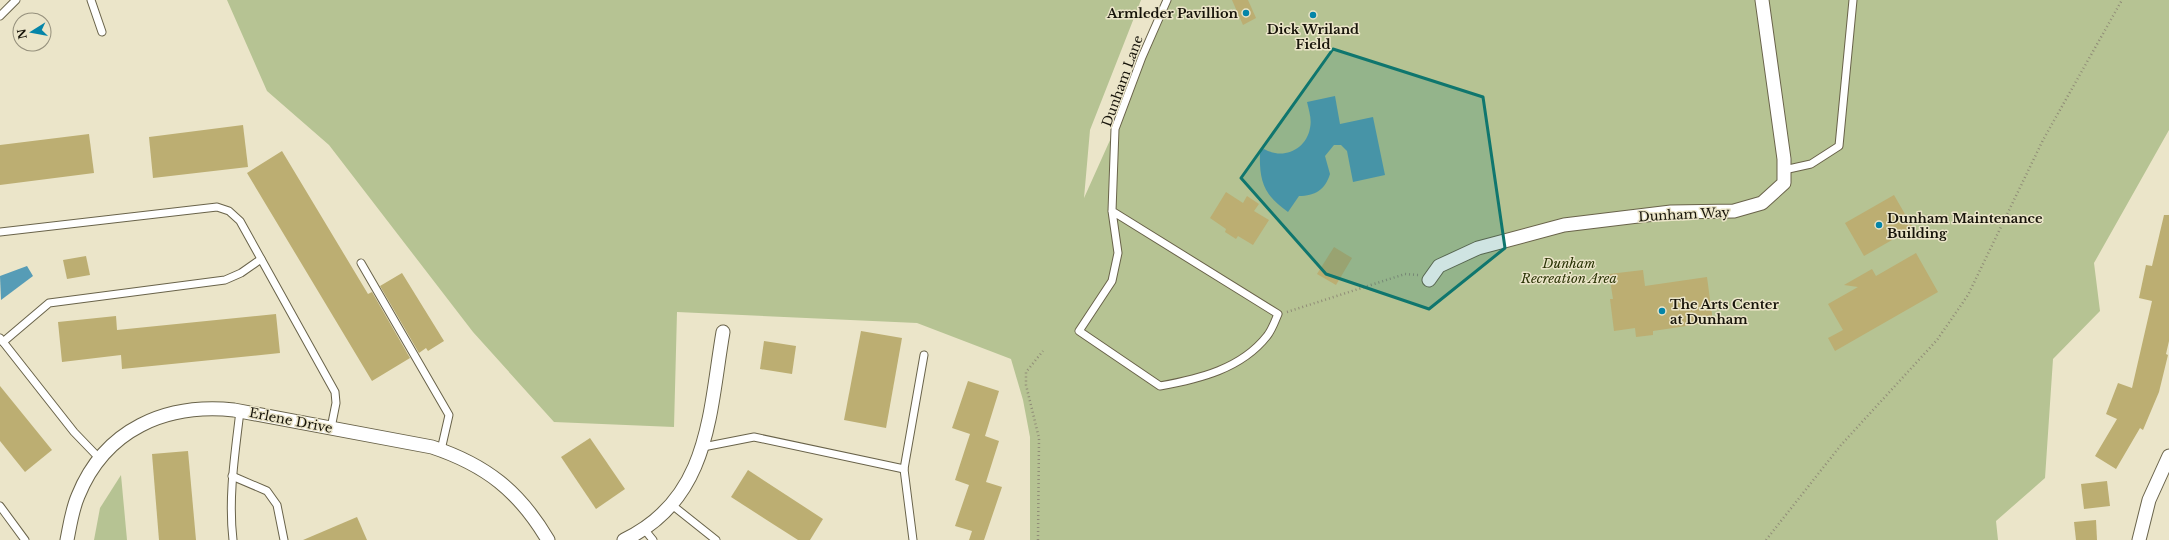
<svg xmlns="http://www.w3.org/2000/svg" width="2169" height="540" font-family="'Libre Baskerville',serif">
<rect width="100%" height="100%" fill="#ebe5c9"/>
<g fill="#b6c393">
<polygon points="227,0 1141,0 1090,130 1084,198 1115,129 1167,0 2169,0 2169,130 2094,263 2100,311 2053,359 2045,478 1996,521 1998,540 1030,540 1030,437 1023,400 1011,359 917,323 677,312 674,427 554,422 473,332 329,145 267,91"/>
<polygon points="121,475 127,540 94,540 100,508"/>
</g>
<g fill="#569cb6">
<path d="M1335,96L1340,124L1373,117L1385,175L1353,182L1347,151L1341,145H1334L1325,156L1330,174C1325,190 1315,196 1299,196L1288,212C1263,195 1259,180 1260,151L1264,149C1283,160 1306,150 1310,128C1312,119 1309,111 1307,102Z"/>
<polygon points="27,266 33,276 1,300 0,276"/>
</g>
<g fill="#bcae72">
<polygon points="1232,0 1248,0 1256,18 1243,25"/>
<polygon points="243,125 248,167 153,178 149,137"/>
<polygon points="89,134 94,173 0,185 0,145"/>
<polygon points="282,151 368,294 372,292 410,358 372,381 247,173"/>
<polygon points="1226,192 1243,203 1247,196 1259,204 1254,211 1269,220 1253,245 1238,236 1236,239 1225,232 1226,229 1210,218"/>
<polygon points="1894,195 1913,228 1864,256 1845,223"/>
<polygon points="2164,215 2169,215 2169,341 2166,354 2168,355 2159,392 2143,430 2140,428 2116,469 2095,456 2117,419 2106,414 2118,383 2132,388 2152,301 2139,298 2146,265 2152,266"/>
<polygon points="1334,247 1352,258 1336,285 1317,274"/>
<polygon points="1916,253 1938,292 1835,351 1828,338 1843,330 1828,304 1858,287 1844,285 1872,269 1876,276"/>
<polygon points="86,256 90,275 67,279 63,260"/>
<polygon points="1643,270 1645,286 1707,277 1713,322 1653,331 1653,335 1636,337 1635,328 1614,331 1610,299 1613,299 1609,274"/>
<polygon points="402,273 444,341 428,351 426,348 419,353 380,286"/>
<polygon points="276,314 280,353 122,369 121,355 62,362 58,322 116,316 117,330"/>
<polygon points="861,331 902,338 886,428 844,420"/>
<polygon points="764,341 796,346 792,374 760,369"/>
<polygon points="968,381 999,391 985,436 999,441 986,482 1002,487 984,540 969,540 972,531 955,526 969,485 955,480 970,434 952,428"/>
<polygon points="0,386 52,450 25,472 0,441"/>
<polygon points="590,438 625,489 596,509 561,457"/>
<polygon points="188,451 196,540 159,540 152,454"/>
<polygon points="748,470 823,519 810,540 798,540 731,497"/>
<polygon points="2107,481 2110,506 2084,509 2081,484"/>
<polygon points="357,517 367,540 303,540"/>
<polygon points="2096,520 2097,540 2076,540 2074,522"/>
</g>
<g fill="none" stroke-linecap="round" stroke-linejoin="round">
<g stroke="#69634a" stroke-width="9">
<g id="service">
<polyline points="91,0 102,32"/>
<polyline points="0,16 16,0"/>
<polyline points="1784,170 1811,164 1839,146 1853,0"/>
<path d="M1112,211L1278,314C1275,321 1272,330 1267,336C1241,369 1199,379 1160,386L1079,331L1112,281L1118,253L1112,211L1115,129L1142,57L1167,0"/>
<polyline points="0,232 217,207 229,211 240,221 335,392 336,403 331,428"/>
<polyline points="361,263 449,415 441,450"/>
<polyline points="0,338 74,432 100,459"/>
<polyline points="3,342 49,303 225,280 241,273 261,259"/>
<polyline points="703,447 754,437 904,469"/>
<polyline points="232,476 267,491 277,505 284,540"/>
<polyline points="672,505 716,540"/>
<polyline points="0,506 25,540"/>
<polyline points="644,529 653,540"/>
<path d="M233,540C228,497 235,454 240,411"/>
<polyline points="913,540 904,469 924,355"/>
</g>
</g>
<g stroke="#69634a" stroke-width="15">
<g id="minor">
<polyline points="1429,280 1439,266 1478,248 1564,225 1671,212 1734,211 1762,203 1784,183 1784,159 1762,0"/>
<path d="M67,540C70,525 72,510 78,496C105,429 166,403 234,410L432,447C486,465 519,491 548,540"/>
<path d="M624,540C710,499 709,414 723,332"/>
<polyline points="2139,540 2149,500 2169,456"/>
</g>
</g>
<g stroke="#908c77" stroke-width="2.5" stroke-dasharray="1 3" stroke-linecap="butt">
<polyline points="1287,312 1405,274 1418,275"/>
<polyline points="1038,540 1039,438 1026,385 1026,372 1043,351"/>
<polyline points="1766,540 1841,445 1937,340 1968,295 2043,140 2122,0"/>
</g>
<use href="#service" stroke="#fff" stroke-width="7"/>
<use href="#minor" stroke="#fff" stroke-width="13"/>
</g>
<path fill="#0f766e" fill-opacity="0.2" stroke="#0f766e" stroke-width="3" stroke-linejoin="round" d="M1333,49L1483,97L1505,248L1429,309L1326,274L1241,178Z"/>
<g fill="#0585a8" stroke="#ebe5c9" stroke-width="1.5">
<circle cx="1246" cy="13" r="4"/>
<circle cx="1313" cy="15" r="4"/>
<circle cx="1879" cy="225" r="4"/>
<circle cx="1662" cy="311" r="4"/>
</g>
<g text-anchor="middle" stroke-width="3" stroke-linejoin="round" paint-order="stroke">
<g font-size="13" font-weight="bold" fill="#17140a" stroke="#ebe5c9" text-anchor="start">
<text x="1238" y="18" text-anchor="end">Armleder Pavillion</text>
<text x="1313" y="34" text-anchor="middle">Dick Wriland<tspan x="1313" dy="15">Field</tspan></text>
<text x="1887" y="223">Dunham Maintenance<tspan x="1887" dy="15">Building</tspan></text>
<text x="1670" y="309">The Arts Center<tspan x="1670" dy="15">at Dunham</tspan></text>
</g>
<g font-size="13" fill="#17140a" stroke="#ebe5c9">
<text transform="translate(1122 81) rotate(-70)" y="5">Dunham Lane</text>
<text transform="translate(1684 214) rotate(-3)" y="5">Dunham Way</text>
<text transform="translate(291 420) rotate(11)" y="5">Erlene Drive</text>
</g>
<g font-size="13" font-style="italic" fill="#2a3305" stroke="#ebe5c9">
<text x="1569" y="268">Dunham<tspan x="1569" dy="15">Recreation Area</tspan></text>
</g>
</g>
<g transform="translate(32 32) rotate(259)"><circle r="19" fill="#ebe5c9" stroke="#96917d"/>
<path d="M0-3L7 15L0 10L-7 15Z" fill="#0585a8"/>
<text y="-6" font-size="11" font-weight="bold" text-anchor="middle" fill="#17140a">N</text>
</g>
</svg>
